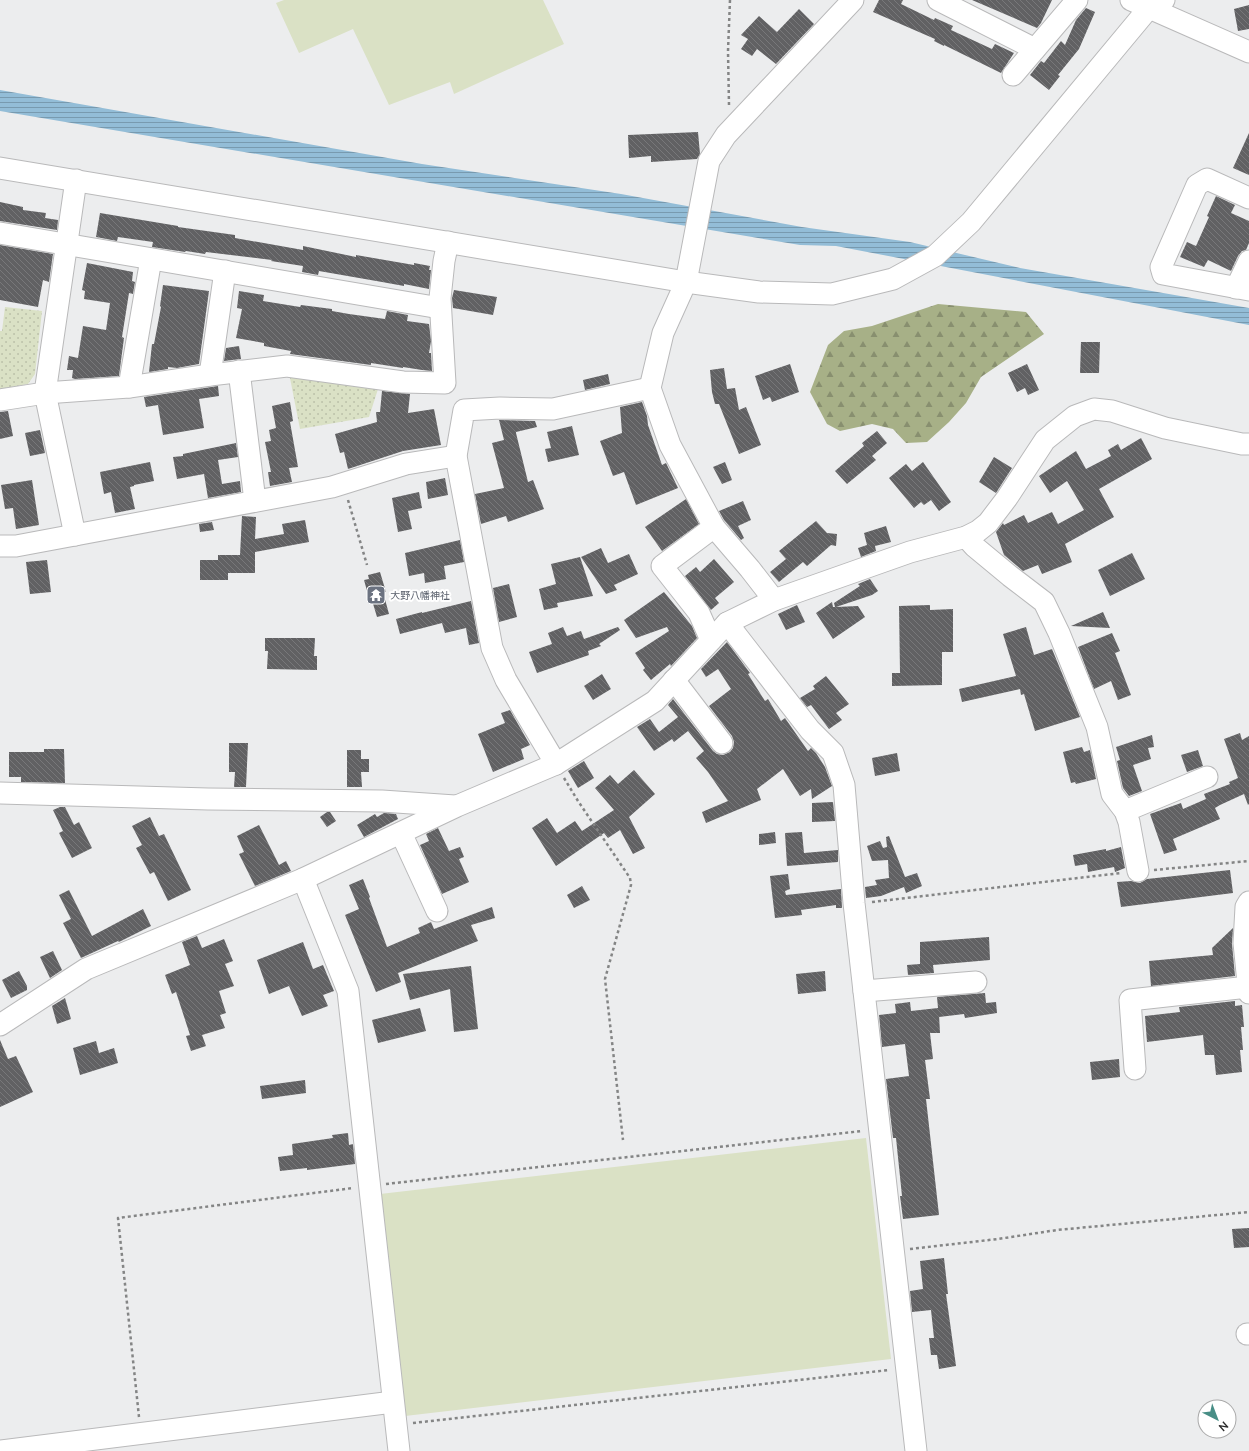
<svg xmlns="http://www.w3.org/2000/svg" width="1249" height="1451" font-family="'Nunito Sans','Noto Sans JP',sans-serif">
<defs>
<pattern id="forest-firs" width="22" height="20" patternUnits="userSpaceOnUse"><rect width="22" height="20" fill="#a7b087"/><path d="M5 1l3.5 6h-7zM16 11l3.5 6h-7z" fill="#888f6f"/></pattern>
<pattern id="park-dots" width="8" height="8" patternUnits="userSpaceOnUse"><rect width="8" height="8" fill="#dae1c5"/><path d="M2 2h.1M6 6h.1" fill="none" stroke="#bbc1a9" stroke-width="1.8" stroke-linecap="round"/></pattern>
<pattern id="water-rules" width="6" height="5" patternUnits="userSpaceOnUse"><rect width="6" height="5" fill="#93bdd7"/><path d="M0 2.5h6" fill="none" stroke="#789aaf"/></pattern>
<pattern id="building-back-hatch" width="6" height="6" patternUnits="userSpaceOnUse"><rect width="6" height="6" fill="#616163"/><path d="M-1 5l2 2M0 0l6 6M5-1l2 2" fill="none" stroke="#78787a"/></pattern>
</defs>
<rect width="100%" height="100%" fill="#ecedee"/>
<g fill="#dae1c5">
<polygon points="284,0 543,0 564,44 454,94 450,82 389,105 353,29 299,53 276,3"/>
<polygon points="866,1138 891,1359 405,1416 380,1194"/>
</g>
<polygon fill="url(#forest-firs)" points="938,304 1026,312 1044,334 981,377 966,403 949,422 927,442 906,443 893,429 872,424 840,431 827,424 810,392 828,345 844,331 872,326"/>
<g fill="url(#park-dots)">
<polygon points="5,307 42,311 35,374 28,384 0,389 0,331 2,331"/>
<polygon points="289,373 379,386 369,417 300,429"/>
</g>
<polygon fill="url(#water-rules)" points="0,90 422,164 621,194 802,227 910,242 1020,268 1249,308 1249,325 836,246 800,245 0,111"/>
<g fill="url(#building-back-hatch)">
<polygon points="879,0 903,0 901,4 934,20 935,18 953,26 951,30 992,49 995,44 1014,53 1001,73 944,45 944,46 934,41 935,39 873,12"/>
<polygon points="972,0 1052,0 1041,23 1037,28"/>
<polygon points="1249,5 1249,29 1238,31 1234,9"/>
<polygon points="1086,8 1095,12 1079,49 1058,75 1060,76 1049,90 1030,75 1041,61 1044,63 1061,41 1065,45 1076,20"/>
<polygon points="799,9 814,24 776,64 757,49 752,56 741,49 748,39 741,35 759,16 777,32"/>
<polygon points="698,132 700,154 697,159 651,162 651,156 629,158 628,135"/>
<polygon points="1249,133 1249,175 1233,168"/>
<polygon points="1216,196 1235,205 1231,213 1249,221 1249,243 1246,250 1242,251 1238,256 1231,271 1208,260 1204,267 1180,257 1187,242 1196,246 1209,217 1207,216"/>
<polygon points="0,202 23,207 23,210 46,213 45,218 58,220 57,230 0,221"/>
<polygon points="100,213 178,226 178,227 235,235 235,238 303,250 303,246 356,257 356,255 414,265 414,263 430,266 429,270 431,270 429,289 404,284 404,286 382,282 319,271 318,275 302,272 303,266 271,261 272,260 206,252 205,254 186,251 185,252 152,247 153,242 118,237 117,241 96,237"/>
<polygon points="0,245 53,254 49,282 43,280 38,307 0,300"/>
<polygon points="87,263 133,272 132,281 135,282 133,294 129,293 122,337 124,338 119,376 75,379 72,378 73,370 67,370 69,356 78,358 83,326 106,330 110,303 84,299 85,291 82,290"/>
<polygon points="163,285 209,291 199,364 177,368 168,367 168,369 149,372 152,344 154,344 161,307 160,306"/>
<polygon points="454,290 497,297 493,315 453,308 452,298"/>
<polygon points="239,291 264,295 263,301 300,307 301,305 332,309 332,311 349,314 385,319 387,311 408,315 407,321 429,324 431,341 429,353 431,353 432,371 422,370 403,367 403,368 371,363 371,365 290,354 291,351 264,346 264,343 236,338 242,309 237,308"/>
<polygon points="1081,342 1100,342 1099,373 1080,373"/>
<polygon points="239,346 241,359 224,361 226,348"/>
<polygon points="790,364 799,392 772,402 770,397 763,400 755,376"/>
<polygon points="1027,364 1039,390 1028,395 1025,388 1017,392 1008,373"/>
<polygon points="724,368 727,389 735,388 739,410 746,407 761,445 739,454 719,404 715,404 712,392 710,370"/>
<polygon points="608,374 610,384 585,390 583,380"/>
<polygon points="218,386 219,396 199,399 204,428 163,435 158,405 146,407 144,397"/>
<polygon points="382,391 410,394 408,413 434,409 441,445 403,451 348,469 344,452 340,453 335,434 377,422 376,412 380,412"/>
<polygon points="290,402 293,421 290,422 298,467 289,468 292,482 270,486 268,472 271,472 265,442 271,441 269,430 276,428 272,406"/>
<polygon points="642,402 647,416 648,425 662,465 666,463 678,488 636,505 624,472 613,476 600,441 622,433 620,407"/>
<polygon points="8,411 13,436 0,439 0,412"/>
<polygon points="499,420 535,421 537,427 516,432 516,433 528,482 533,480 544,509 508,522 506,516 481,524 475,494 504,488 492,443 504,440"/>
<polygon points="572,426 579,455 548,462 545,449 551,448 547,432"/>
<polygon points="40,430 45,453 30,456 25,433"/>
<polygon points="877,431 887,443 872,456 876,460 847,484 835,471 864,446 862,443"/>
<polygon points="1141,438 1152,459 1099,489 1114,517 1065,544 1072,562 1042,574 1038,565 1023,571 1004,555 996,532 1003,523 1004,525 1024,515 1028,523 1052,512 1058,524 1084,510 1067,481 1050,493 1039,476 1076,451 1086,469 1111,456 1108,450 1118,444 1121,450"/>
<polygon points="236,443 238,457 218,460 222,484 240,481 241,492 208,498 204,474 177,479 173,457 183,456 183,454"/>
<polygon points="994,457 1012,468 996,493 979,482"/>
<polygon points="150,462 154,481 134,485 134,486 130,487 135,509 115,513 111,492 104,494 100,472"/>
<polygon points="725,462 732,480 722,484 713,467"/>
<polygon points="923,462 951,502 939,511 931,500 924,505 921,502 914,508 889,478 906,464 912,471"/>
<polygon points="445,478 448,495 428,499 426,482"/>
<polygon points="32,480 39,525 16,529 13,508 5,509 1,485"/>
<polygon points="419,492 422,508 408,511 412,529 398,532 392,498"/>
<polygon points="686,499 699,524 662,551 645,527"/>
<polygon points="743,501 751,520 738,526 744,538 741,540 724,520 719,511"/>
<polygon points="242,516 256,517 255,539 284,534 282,524 305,520 309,542 255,552 255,573 228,573 228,580 200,580 200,560 218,560 218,555 240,555"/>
<polygon points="816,521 827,533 837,534 836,546 831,545 807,566 803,562 779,582 770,572 786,559 779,551"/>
<polygon points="212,522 214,530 200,532 199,524"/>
<polygon points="886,526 891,542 875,546 876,551 861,557 858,548 867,545 864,533"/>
<polygon points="460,540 464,562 444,566 446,579 425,583 424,573 409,576 405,553"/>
<polygon points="601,548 608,563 629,554 638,574 614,585 617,590 606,594 581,557"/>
<polygon points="1132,553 1145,579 1110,596 1098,570"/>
<polygon points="580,557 593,596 557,603 558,607 544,610 539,589 556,584 551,564"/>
<polygon points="714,559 734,582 715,598 719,603 711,610 685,576 696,567 700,572"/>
<polygon points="47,560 51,592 30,594 26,562"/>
<polygon points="380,572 386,592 383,592 389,614 377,617 371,597 369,598 364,580 369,579 368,575"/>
<polygon points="870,579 878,591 872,595 836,607 858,606 865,617 833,639 816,613 832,602 833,607 835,607 834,603 860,586 858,584"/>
<polygon points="509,584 517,617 499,622 493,588"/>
<polygon points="664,592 692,626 697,638 671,666 670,664 651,680 643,670 645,668 635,653 669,631 667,627 636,638 624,620"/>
<polygon points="471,601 479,643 469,645 466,628 445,633 442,623 400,634 396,619 422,612 422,613"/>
<polygon points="797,605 805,622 786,630 778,614"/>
<polygon points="930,605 930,610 953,609 953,652 942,652 942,685 892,686 892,673 900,673 899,606"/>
<polygon points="1103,612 1110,628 1071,626"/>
<polygon points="563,627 567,636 581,631 584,639 618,627 620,630 599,644 601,646 588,651 589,655 537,673 529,652 552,644 548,633"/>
<polygon points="1026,627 1034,655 1052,649 1080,717 1035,731 1024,694 1021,695 1020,689 962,702 959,689 1016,676 1003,634"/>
<polygon points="1112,633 1120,651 1115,653 1131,695 1118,700 1111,681 1094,689 1078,647"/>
<polygon points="265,638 315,638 314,656 317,656 317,670 267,669 268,651 265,651"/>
<polygon points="727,642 750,673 748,674 765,701 768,699 781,721 785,718 808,751 811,748 816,753 825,767 832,786 812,799 811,789 800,796 783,769 757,789 761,800 706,823 702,812 728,801 708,772 696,758 704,751 688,731 674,742 672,739 654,751 637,727 650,719 659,732 678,717 668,705 673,699 713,751 717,754 723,755 730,752 733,748 734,742 732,736 709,706 731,689 718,669 706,677 701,669"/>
<polygon points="602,674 611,689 593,700 584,686"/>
<polygon points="826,676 849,704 836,713 842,720 829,729 811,705 807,707 800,698 815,689 813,686"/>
<polygon points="510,710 530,745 521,749 524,759 493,772 478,734 505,723 501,713"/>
<polygon points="1240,733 1242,740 1249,736 1249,804 1248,805 1244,794 1220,805 1215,808 1220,819 1173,839 1177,850 1164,854 1150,814 1181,803 1183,809 1206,799 1204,794 1230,784 1229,782 1238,778 1224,739"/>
<polygon points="1152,735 1154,747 1148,748 1151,759 1133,765 1142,791 1129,796 1123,788 1117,761 1120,760 1116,747"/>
<polygon points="229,743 248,743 246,787 234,787 235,772 229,772"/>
<polygon points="1082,747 1084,752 1090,750 1096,779 1076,784 1075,782 1071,783 1063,752"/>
<polygon points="44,749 64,749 65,783 21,782 21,777 9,777 9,752 44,752"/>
<polygon points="347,750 361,750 361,759 369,759 369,772 361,772 362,787 347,787"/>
<polygon points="1198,750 1203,766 1187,772 1181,755"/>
<polygon points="897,753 900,771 875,776 872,758"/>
<polygon points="584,761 594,778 578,788 568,771"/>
<polygon points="634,770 655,794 629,817 645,848 633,854 620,830 608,838 604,833 556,866 532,828 547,818 557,833 575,821 582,831 614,810 595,788 610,775 618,784"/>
<polygon points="833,802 835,821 812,822 812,803"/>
<polygon points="60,807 65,807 74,825 79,822 92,848 72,858 59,833 63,831 53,810"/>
<polygon points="327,812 330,812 336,821 327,827 320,817"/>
<polygon points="384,813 396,814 398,819 364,837 357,825 375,814 377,817"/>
<polygon points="150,817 159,836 164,834 191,890 168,901 154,872 150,874 136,848 142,845 132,826"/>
<polygon points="259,825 279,865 286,861 291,871 255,886 239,854 244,852 237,836"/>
<polygon points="438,828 449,851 460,847 464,857 459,859 469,882 442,894 420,845 429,841 426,834"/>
<polygon points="775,832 776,843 759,845 759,834"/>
<polygon points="802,832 804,853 838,850 838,862 787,866 785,833"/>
<polygon points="889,836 905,877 917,873 922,886 906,893 904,887 881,896 866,898 865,887 877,885 875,880 889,878 888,860 872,861 867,846 880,841 883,848 887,847 886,837"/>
<polygon points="1121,847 1125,868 1115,872 1114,867 1088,872 1087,864 1075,866 1073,855 1106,849 1106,851"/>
<polygon points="1230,870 1233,893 1121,907 1117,882 1131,881 1140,883 1147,879"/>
<polygon points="788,874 790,889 785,891 786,895 841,889 842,908 836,908 836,905 801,910 802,915 775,918 770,876"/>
<polygon points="363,879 370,897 369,898 387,947 420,933 418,928 431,922 434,929 492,907 495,918 471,925 478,941 398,973 401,982 376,992 345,915 359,909 349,885"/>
<polygon points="582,886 590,900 574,908 567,895"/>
<polygon points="69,890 92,936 143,909 151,926 119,942 118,941 81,958 63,923 71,919 59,895"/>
<polygon points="1233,928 1232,944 1235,976 1151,986 1149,961 1213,955 1212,948"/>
<polygon points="197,936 202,948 224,939 233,961 225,964 234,986 219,991 226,1013 220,1015 225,1028 202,1035 206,1046 191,1051 186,1036 190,1035 176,992 172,994 165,975 190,965 182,942"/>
<polygon points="989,937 990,960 933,965 934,973 908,975 907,965 920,964 920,942"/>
<polygon points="303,942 313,969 323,965 334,991 323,995 328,1006 302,1016 289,986 269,994 257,960"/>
<polygon points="53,951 62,970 50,978 40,957"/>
<polygon points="471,966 478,1029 454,1032 450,989 410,1000 403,974"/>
<polygon points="19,971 27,986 27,990 11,998 2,980"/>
<polygon points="825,971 826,991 798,994 796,974"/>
<polygon points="985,993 986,1003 996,1002 997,1013 965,1018 964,1014 939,1017 939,1014 940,1033 930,1033 933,1059 925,1060 930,1099 926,1099 939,1215 903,1219 900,1196 902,1196 896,1138 893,1138 886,1079 909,1076 905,1044 882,1047 879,1015 896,1013 895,1004 910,1002 911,1011 938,1008 937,997"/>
<polygon points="65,998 71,1019 57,1024 52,1006"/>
<polygon points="1235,1001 1235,1006 1242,1005 1244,1027 1241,1027 1243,1050 1240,1050 1242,1072 1216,1075 1214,1055 1205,1055 1203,1035 1147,1042 1145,1016 1180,1012 1179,1007"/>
<polygon points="420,1008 426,1031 378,1043 372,1020"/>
<polygon points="0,1040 8,1059 16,1056 33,1092 0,1107"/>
<polygon points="96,1041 99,1053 114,1048 118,1063 80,1075 73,1048"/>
<polygon points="1119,1059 1120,1077 1092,1080 1090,1062"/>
<polygon points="305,1080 306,1093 262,1099 260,1086"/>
<polygon points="348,1133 349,1145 353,1144 355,1164 307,1170 307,1168 280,1171 278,1157 293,1155 292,1144 333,1138 332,1135"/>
<polygon points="1249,1228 1249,1247 1234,1248 1232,1229"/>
<polygon points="944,1258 948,1294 946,1294 956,1366 939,1369 937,1355 931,1355 929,1338 934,1338 931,1310 912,1312 910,1291 923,1289 920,1261"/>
</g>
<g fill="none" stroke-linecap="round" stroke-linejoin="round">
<g stroke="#b9b9ba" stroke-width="23">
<g id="minor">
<polyline points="938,0 1035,49"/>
<polyline points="1131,0 1249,52"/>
<polyline points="1013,75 1077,0"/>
<polyline points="0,168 686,282 759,292 832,294 893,279 935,256 971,222 1148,9 1164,0"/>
<polyline points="1249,198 1207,179 1197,185 1161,267 1163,274 1249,290"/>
<polyline points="0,233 440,308"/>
<polyline points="1236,288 1249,261"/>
<polyline points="239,371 255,501"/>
<polyline points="210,375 225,271"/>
<polyline points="129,387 151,259"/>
<polyline points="0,400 45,393 129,387 210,375 287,366 403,382 445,383 440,298 444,261 448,242"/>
<polyline points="75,535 45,393 76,180"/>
<polyline points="966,537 975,547 1010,576 1044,602 1059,633 1097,727 1112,794 1125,811 1129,822 1138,871"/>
<polyline points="0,546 16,546 332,487 406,464 456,456"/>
<polyline points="774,600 750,569 714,527 670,445 650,388 663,333 686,282 709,161 726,135 853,0"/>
<polyline points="727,623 810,730 833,753 844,785 854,903 916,1451"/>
<polyline points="711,640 699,613 662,566 714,527"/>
<polyline points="674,680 722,743"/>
<polyline points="556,764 506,680 492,648 456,456 464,410 500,408 553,409 650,388"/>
<polyline points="0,793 208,799 382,801 455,806"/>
<polyline points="1125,811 1207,777"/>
<polyline points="401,833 437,911"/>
<polyline points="303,879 348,991 399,1451"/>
<polyline points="1249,902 1246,907 1244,943 1249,993"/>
<polyline points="864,991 976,982"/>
<polyline points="0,1025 86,969 303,879 457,806 556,764 655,701 727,623 774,600 910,552 966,537 978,531 988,523 1007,498 1045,440 1075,416 1094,409 1112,411 1165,428 1242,444 1249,444"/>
<polyline points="1135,1069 1130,1000 1248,987"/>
<polyline points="1247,1334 1249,1334"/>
<polyline points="0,1451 393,1402"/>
</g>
</g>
<g stroke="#848585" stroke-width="2.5" stroke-dasharray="3 3" stroke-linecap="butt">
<polyline points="729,105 728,51 730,0"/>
<polyline points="348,500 367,565"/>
<polyline points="564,778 578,801 630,878 631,885 605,979 623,1140"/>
<polyline points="1154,870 1249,861"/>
<polyline points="872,902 1121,873"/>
<polyline points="386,1184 862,1131"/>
<polyline points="910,1249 998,1239 1057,1230 1249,1212"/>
<polyline points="139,1417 118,1218 353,1188"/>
<polyline points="413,1423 889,1370"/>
</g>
<use href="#minor" stroke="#fff" stroke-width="21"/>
</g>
<defs>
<g id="temple-square" transform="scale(1)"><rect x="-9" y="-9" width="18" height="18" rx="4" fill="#6b7280" stroke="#fff"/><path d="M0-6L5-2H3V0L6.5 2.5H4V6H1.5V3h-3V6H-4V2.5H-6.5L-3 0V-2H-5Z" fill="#fff"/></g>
</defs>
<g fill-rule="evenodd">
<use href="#temple-square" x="376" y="595"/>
</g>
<g text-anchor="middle" stroke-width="4" stroke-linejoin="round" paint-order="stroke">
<g font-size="10" fill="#5b616d" stroke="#fff" text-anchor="start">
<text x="390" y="599">大野八幡神社</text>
</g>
</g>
<g transform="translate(1217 1419) rotate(138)"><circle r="19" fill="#ffffff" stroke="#aaaaaa"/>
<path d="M0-3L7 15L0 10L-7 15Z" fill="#488e86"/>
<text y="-6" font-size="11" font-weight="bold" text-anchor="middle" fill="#2a2a2a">N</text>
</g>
</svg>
